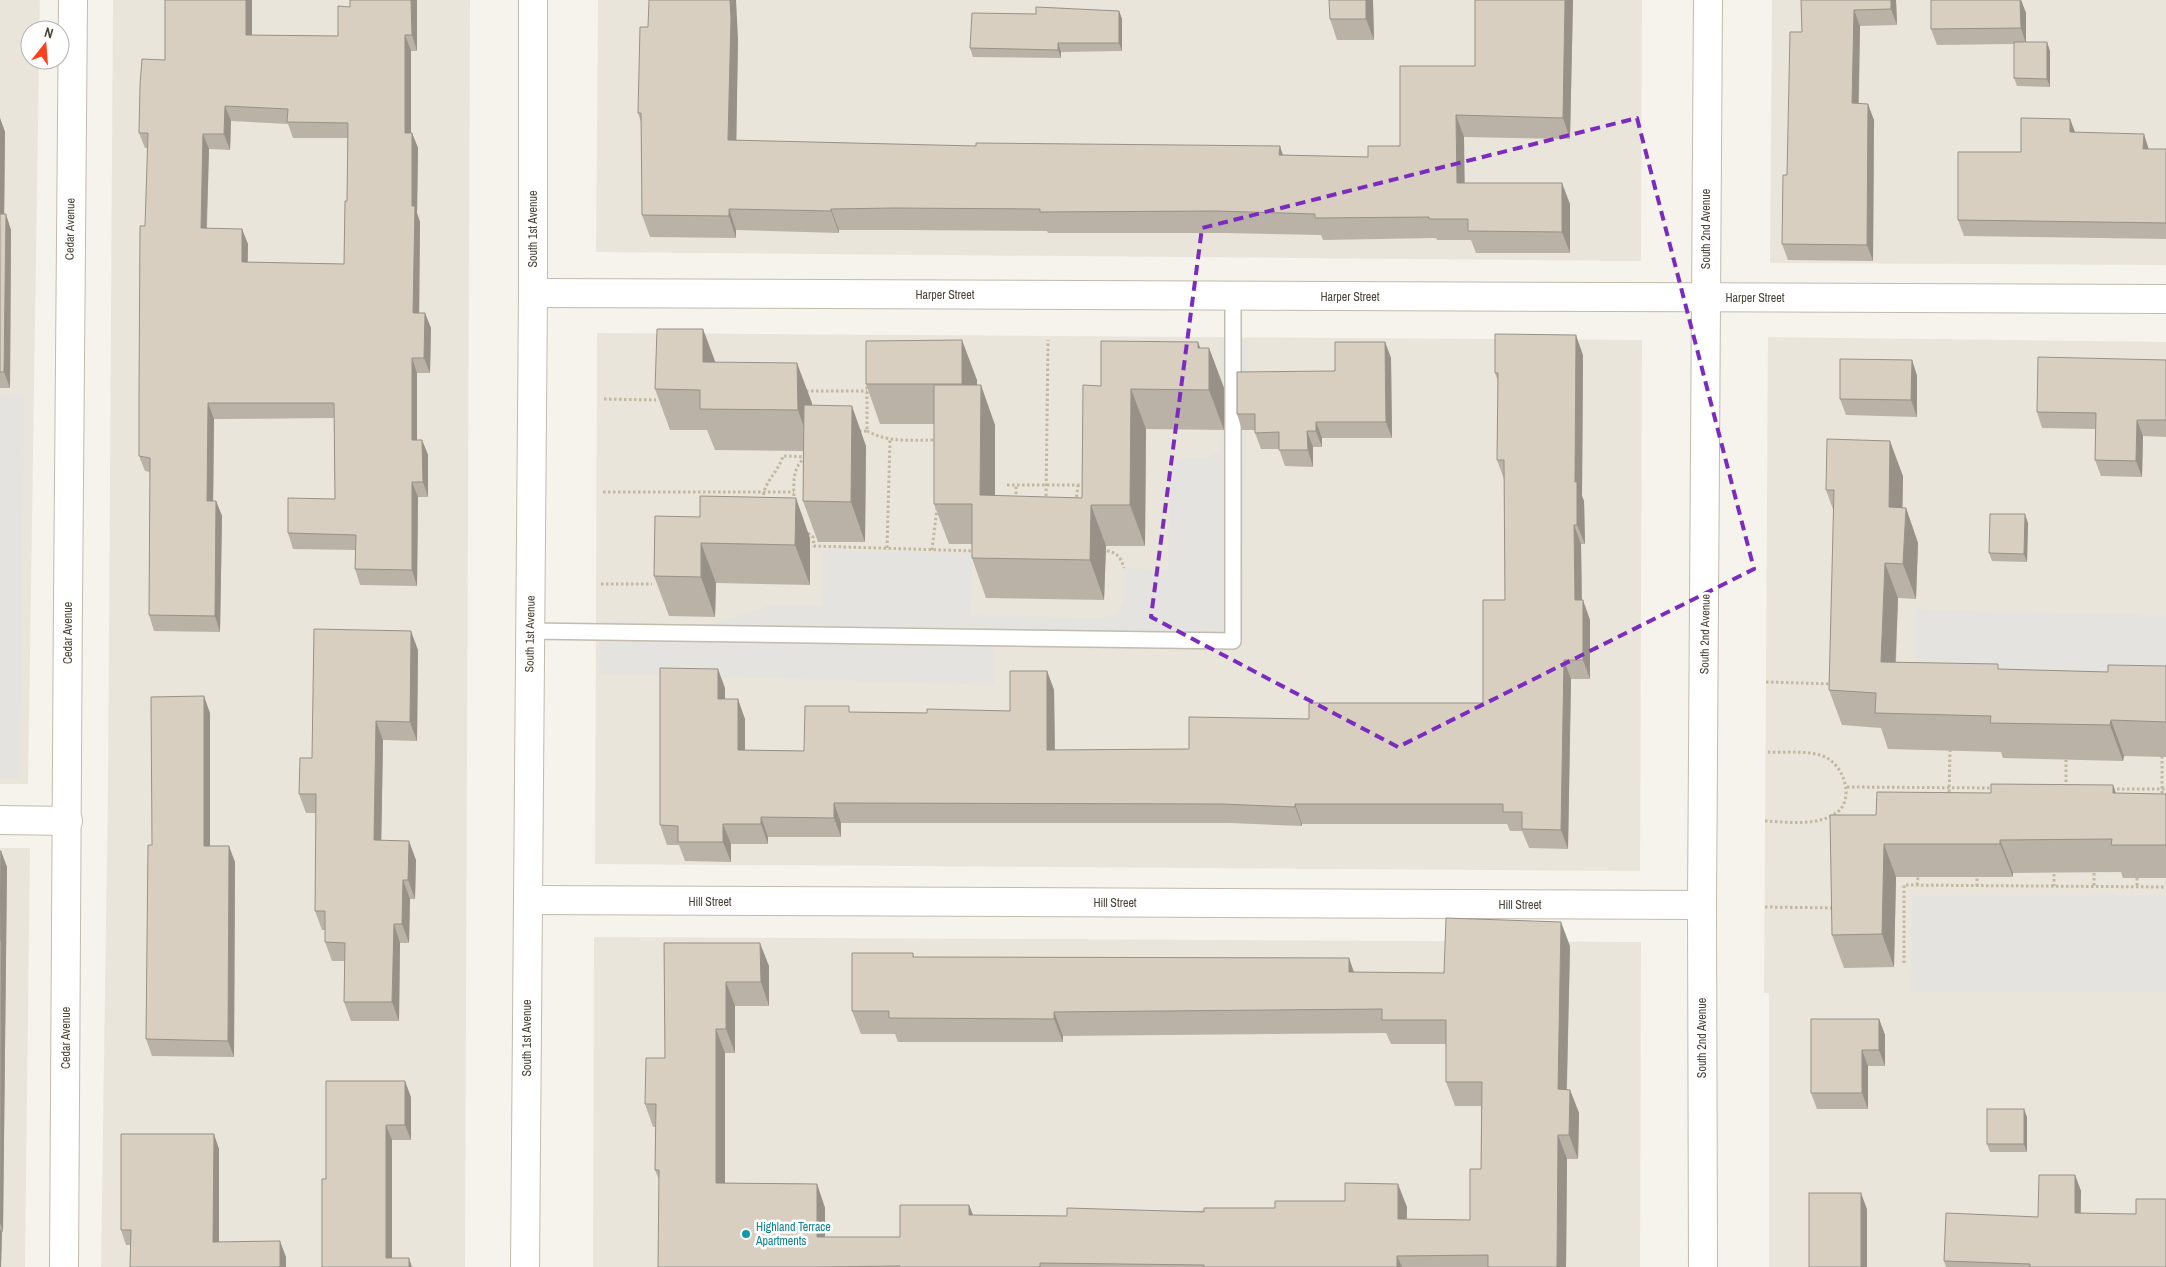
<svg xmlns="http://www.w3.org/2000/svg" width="2166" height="1267" font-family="'Archivo Narrow',sans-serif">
<rect width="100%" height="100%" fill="#f6f3ec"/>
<g fill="#eae5da">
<polygon points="0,0 40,0 39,30 30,30 30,60 39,60 28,784 0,784"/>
<polygon points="113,0 470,0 465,1267 101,1267 108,787"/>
<polygon points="598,0 1642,0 1641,261 596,252"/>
<polygon points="1772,0 2166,0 2166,265 1770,263"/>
<polygon points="597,333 1642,340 1640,871 595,864"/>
<polygon points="1768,337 2166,342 2166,1267 1769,1267 1769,993 1764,993"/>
<polygon points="0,848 30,848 25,1267 0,1267"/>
<polygon points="594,937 1641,942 1640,1267 593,1267"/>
</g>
<g fill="#e5e3e0">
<polygon points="1220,341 1248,341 1243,647 994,644 994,685 599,673 601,621 706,625 722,622 768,605 822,606 823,550 972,553 971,615 1101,618 1114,615 1123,603 1124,568 1168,570 1170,459 1207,458 1218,452 1222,437"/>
<polygon points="0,395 24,396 20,778 0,778"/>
<polygon points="1916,609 2166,616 2166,686 1916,681"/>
<polygon points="2166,895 2166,992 1911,992 1912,896"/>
</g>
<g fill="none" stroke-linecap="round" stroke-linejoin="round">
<g stroke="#c2bbae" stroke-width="18">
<polyline id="service" points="530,631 1233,641 1233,297"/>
</g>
<g stroke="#c2bbae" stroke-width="30">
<g id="minor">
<polyline points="533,293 2166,299"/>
<polyline points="0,820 68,821"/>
<polyline points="528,900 1702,905"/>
<path d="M64,1267C68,845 67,422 73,0"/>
<polyline points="525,1267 533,293 533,0"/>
<polyline points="1703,1267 1702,905 1708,0"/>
</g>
</g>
<g stroke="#c4b79f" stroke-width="3" stroke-dasharray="2.5 2.5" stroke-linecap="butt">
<polyline points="806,391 867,391"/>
<polyline points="604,399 656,400"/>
<polyline points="859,431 867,431 867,386"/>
<path d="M867,431C889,443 912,440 937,440"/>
<polyline points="1007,485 1086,485"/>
<polyline points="603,492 794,492"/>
<polyline points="1016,499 1016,485"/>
<path d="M763,500C763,482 778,473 783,456L807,457"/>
<path d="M794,501C794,485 791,468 806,457"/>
<polyline points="1046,501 1048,340"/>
<polyline points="1076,502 1078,485"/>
<polyline points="808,533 813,537 814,546 974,551"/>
<polyline points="887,548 890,440"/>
<polyline points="932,550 937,508"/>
<path d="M1102,550C1116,552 1120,555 1124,568"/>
<polyline points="601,584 652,584"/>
<polyline points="1766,682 1833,684"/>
<polyline points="2162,756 2162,798"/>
<polyline points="1847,787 1994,788"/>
<polyline points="2066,787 2066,760"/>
<polyline points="2112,789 2166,789"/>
<polyline points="1949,797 1950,750"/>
<path d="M1765,821C1788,822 1813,826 1833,815C1856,804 1846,765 1823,756C1806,750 1784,753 1766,752"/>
<polyline points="2094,873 2094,887"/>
<polyline points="2054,874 2054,886"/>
<polyline points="2137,878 2137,887"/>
<polyline points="1917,885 1918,877"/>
<polyline points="1977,886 1977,877"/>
<polyline points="1765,907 1834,908"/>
<polyline points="1904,963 1904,885 2166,887"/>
</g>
<use href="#service" stroke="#fff" stroke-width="15"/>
<use href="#minor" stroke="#fff" stroke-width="28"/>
</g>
<g fill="#bab2a6" fill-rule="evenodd">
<path d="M165,0H252V35L338,36L350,7L417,0V51H411V133H412L418,148L417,213L420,222L419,313L431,328L430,373H417V440H422L428,455V497H418L417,586L360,585L355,569V550L293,549L288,533L335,499L334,418L214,419L213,501H216L222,516L220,632L154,631L149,615L150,472L145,471L139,456L148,148H145L139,133L165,60ZM231,121L288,124L293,138H348L347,201L344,264L248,262V244L207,228L209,149L230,150Z"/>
<polygon points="1373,0 1374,40 1337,40 1330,19"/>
<polygon points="1475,0 1573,0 1570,139 1464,137 1464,183 1570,204 1570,253 1476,253 1471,240 1437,240 1436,238 1323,240 1321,235 1225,233 1048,233 1047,231 902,230 839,230 839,233 736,230 736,238 650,237 642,215 641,122 638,113 738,39 736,141 1368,157 1400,146 1475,66"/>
<polygon points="1801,0 1896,0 1897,25 1860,26 1859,103 1874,120 1873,261 1788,260 1782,244 1802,32"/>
<polygon points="1931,0 2021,0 2026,13 2026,42 2050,51 2050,87 2017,86 2014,78 2014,44 1937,45 1931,29"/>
<polygon points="1119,11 1122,19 1122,51 1061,52 1061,58 973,57 970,48 1036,14"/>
<polygon points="0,118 5,132 4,214 11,230 10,388 0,388"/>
<polygon points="2070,119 2075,132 2149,149 2166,149 2166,239 1964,236 1958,220"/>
<polygon points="1385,342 1391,358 1392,438 1322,438 1322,447 1313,447 1313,467 1285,466 1279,449 1261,449 1255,433 1255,430 1242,430 1237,414 1335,371"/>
<polygon points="1201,348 1209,348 1224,388 1224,430 1146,429 1145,546 1106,546 1104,600 986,598 972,558 972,544 949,544 934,504 934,424 880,424 866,384 977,380 977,385 995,425 995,496 1082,498 1101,386"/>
<polygon points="1583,355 1582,496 1584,501 1585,544 1581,544 1582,600 1590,620 1590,679 1571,679 1568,849 1529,848 1522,831 1510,831 1507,824 1302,824 1302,826 1230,823 841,823 841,837 768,837 768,844 731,844 731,862 685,861 679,845 667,845 660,825 725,688 725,699 745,719 745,750 804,751 852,712 927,713 1010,711 1047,671 1054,690 1055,750 1189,749 1309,719 1483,703 1505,600 1504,479 1497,460 1498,381 1495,373"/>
<polygon points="1912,360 1917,376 1917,417 1846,415 1840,399"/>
<polygon points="2166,360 2166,437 2143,436 2142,477 2101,476 2095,460 2095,429 2042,428 2037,412"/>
<polygon points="715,362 812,403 812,405 866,446 865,542 818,542 803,501 804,451 715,450 707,430 670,430 655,389"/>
<polygon points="1903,476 1902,508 1906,508 1918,543 1916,599 1898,598 1896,662 2000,669 2108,672 2166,666 2166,757 2124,756 2123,761 2003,758 2001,752 1888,749 1881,728 1842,725 1829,690 1834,512 1826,490"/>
<polygon points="655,516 810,538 810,585 716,583 715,617 669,616 654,576"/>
<polygon points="2028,523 2027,562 1992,561 1989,553"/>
<polygon points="418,650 417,741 383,740 381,840 416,860 415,899 410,899 409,943 400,943 399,1021 351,1021 344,1002 345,961 332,961 325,942 325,930 322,930 315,911 316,813 306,813 299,794 312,758"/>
<polygon points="210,713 210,846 235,862 234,1057 152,1056 146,1039 152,845"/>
<polygon points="1991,793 2166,794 2166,878 2123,878 2121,872 2013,873 2013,877 1896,877 1894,967 1844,968 1832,935 1876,815"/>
<polygon points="0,851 7,867 3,1232 2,1232 1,1267 0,1267"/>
<polygon points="664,943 769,966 769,1006 735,1006 735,1053 725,1053 725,1183 817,1184 825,1208 825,1237 900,1237 969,1205 973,1215 1067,1216 1275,1208 1407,1207 1407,1219 1470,1220 1481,1169 1481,1106 1455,1106 1446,1082 1446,1044 1391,1044 1386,1033 1063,1036 1063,1042 898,1042 895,1034 861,1034 852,1011 913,953 914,957 1349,958 1354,972 1444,973 1570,946 1567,1090 1570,1090 1579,1113 1578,1159 1567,1159 1566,1267 658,1267 659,1180 655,1170 656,1127 653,1127 645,1104 665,1058"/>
<polygon points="1879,1019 1885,1035 1885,1066 1868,1066 1868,1109 1817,1109 1811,1093"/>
<polygon points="411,1097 411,1140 392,1140 392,1258 322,1267 326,1179"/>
<polygon points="2027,1117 2027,1152 1990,1152 1987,1144"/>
<polygon points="219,1149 219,1242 286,1257 286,1267 130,1267 130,1245 126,1245 121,1230"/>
<polygon points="2075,1175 2081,1191 2081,1213 2166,1267 1946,1267 1944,1261 2038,1217"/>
</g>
<g fill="#979187">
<polygon points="246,0 252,0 252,51 246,35"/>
<polygon points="411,0 417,0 417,51 412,35"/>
<polygon points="730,0 736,0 738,39 736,162 728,140"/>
<polygon points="1366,0 1373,0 1374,40 1366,19"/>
<polygon points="1565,0 1573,0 1570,139 1563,118"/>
<polygon points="1891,0 1896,0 1897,25 1891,9"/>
<polygon points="2020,0 2021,0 2026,13 2026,44 2021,28"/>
<polygon points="1854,10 1860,26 1858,119 1852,103"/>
<polygon points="1119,11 1122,19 1122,51 1119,43"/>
<polygon points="405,35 411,51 411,148 405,133"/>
<polygon points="2047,42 2050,51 2050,87 2047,79"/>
<polygon points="1058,43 1061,52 1061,58 1058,50"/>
<polygon points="1868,104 1874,120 1873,261 1867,245"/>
<polygon points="225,106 231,121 230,150 224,134"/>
<polygon points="1456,115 1464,137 1465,204 1457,183"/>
<polygon points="0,118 5,132 4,230 0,218"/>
<polygon points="2070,119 2076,135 2070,132"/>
<polygon points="412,133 418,148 417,213 420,222 419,328 413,313 412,206"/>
<polygon points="203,134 209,149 206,243 201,228"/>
<polygon points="2144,134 2149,150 2143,149"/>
<polygon points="1280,146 1287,168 1279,155"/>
<polygon points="1562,183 1570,204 1570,253 1562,232"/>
<polygon points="729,209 736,230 736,238 729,216"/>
<polygon points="831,209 839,230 839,233 831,211"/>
<polygon points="6,214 11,230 10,388 4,372"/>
<polygon points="242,229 248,244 247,277 242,262"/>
<polygon points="425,313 431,328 430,373 424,358"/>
<polygon points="703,329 718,369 703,362"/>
<polygon points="1576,335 1583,355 1582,496 1584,501 1585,544 1577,525 1575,482"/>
<polygon points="962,340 977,380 977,424 962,384"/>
<polygon points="1198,342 1209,371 1209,348 1224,388 1224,430 1209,390 1198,348"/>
<polygon points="1385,342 1391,358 1392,438 1386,422"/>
<polygon points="412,358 417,373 417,456 412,440"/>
<polygon points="1912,360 1917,376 1917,417 1911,400"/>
<polygon points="797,363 812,403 812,451 798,410"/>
<polygon points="981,385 995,425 995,535 980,495"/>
<polygon points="1131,389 1146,429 1145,546 1130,505"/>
<polygon points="208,403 214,419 213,516 207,501"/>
<polygon points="852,406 866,446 865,542 851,502"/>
<polygon points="2137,420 2143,436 2142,477 2136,461"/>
<polygon points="1316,422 1322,438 1322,447 1316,431"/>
<polygon points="1307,431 1313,447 1313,467 1308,450"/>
<polygon points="422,440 428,455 428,497 423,482"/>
<polygon points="1890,441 1903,476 1902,543 1889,507"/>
<polygon points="412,482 418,497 417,586 412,570"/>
<polygon points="796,498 810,538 810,585 795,545"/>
<polygon points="216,501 222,516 220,632 215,616"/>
<polygon points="1091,505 1106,546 1104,600 1090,560"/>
<polygon points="1906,508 1918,543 1916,599 1903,564"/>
<polygon points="2025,514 2028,523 2027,562 2024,554"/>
<polygon points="1574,525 1581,544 1582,620 1575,600"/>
<polygon points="701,543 716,583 715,617 701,577"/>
<polygon points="1885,563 1898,598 1894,697 1881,662"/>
<polygon points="1583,600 1590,620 1590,679 1583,660"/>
<polygon points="411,631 418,650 417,741 410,722"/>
<polygon points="1564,660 1571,679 1568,849 1561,830"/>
<polygon points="718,669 725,688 725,718 718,699"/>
<polygon points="1047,671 1054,690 1055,770 1047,750"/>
<polygon points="204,696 210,713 210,862 204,846"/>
<polygon points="738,699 745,719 745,770 738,750"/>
<polygon points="2111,720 2124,756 2123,761 2110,725"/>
<polygon points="376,721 383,740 381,859 374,840"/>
<polygon points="2113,785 2125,818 2113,793"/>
<polygon points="834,803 841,823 841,837 834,818"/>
<polygon points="1295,804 1302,824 1302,826 1295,807"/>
<polygon points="761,817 768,837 768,844 761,824"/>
<polygon points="723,824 731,844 731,862 723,842"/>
<polygon points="2000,840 2013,873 2013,877 2000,844"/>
<polygon points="409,841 416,860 415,899 408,880"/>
<polygon points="1884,844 1896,877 1894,967 1882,934"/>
<polygon points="229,846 235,862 234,1057 228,1041"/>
<polygon points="1,851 7,867 3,1232 0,1223"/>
<polygon points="403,880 410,899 409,943 402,924"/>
<polygon points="1561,922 1570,946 1566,1113 1558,1089"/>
<polygon points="394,924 400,943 399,1021 392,1002"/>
<polygon points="760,943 769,966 769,1006 761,982"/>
<polygon points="1349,958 1357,982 1349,972"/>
<polygon points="726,982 735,1006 735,1053 726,1029"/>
<polygon points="1054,1012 1063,1036 1063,1042 1054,1019"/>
<polygon points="1879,1019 1885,1035 1885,1066 1879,1050"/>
<polygon points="716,1029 725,1053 725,1207 716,1183"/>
<polygon points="1862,1050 1868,1066 1868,1109 1862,1093"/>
<polygon points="405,1081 411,1097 411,1140 405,1125"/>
<polygon points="1570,1090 1579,1113 1578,1159 1569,1135"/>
<polygon points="2024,1109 2027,1117 2027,1152 2024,1144"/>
<polygon points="386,1125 392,1140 392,1267 386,1258"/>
<polygon points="214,1134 219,1149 219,1258 213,1242"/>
<polygon points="1558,1135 1567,1159 1566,1267 1557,1267"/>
<polygon points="2075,1175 2081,1191 2080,1229 2075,1213"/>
<polygon points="817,1184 825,1208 825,1261 817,1237"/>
<polygon points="1398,1184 1407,1207 1406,1243 1398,1219"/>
<polygon points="1861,1193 1867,1209 1867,1267 1861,1267"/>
<polygon points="969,1205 978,1228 969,1215"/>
<polygon points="0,1228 2,1232 1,1267 0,1267"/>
<polygon points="280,1241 286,1257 286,1267 280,1267"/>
<polygon points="1397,1256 1402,1267 1397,1267"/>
<polygon points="409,1258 412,1267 409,1267"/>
</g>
<g fill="#d8cfc1" stroke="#979187" fill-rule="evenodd">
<path d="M165,0H246V35L338,36V6L350,7V0H411L412,35H405V133H412V206H415L413,313H425L424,358H412V440H422L423,482H412V570L355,569L356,535L288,533V498L335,499L334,403H208L207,501H216L215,616L149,615L150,458L139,456V392L140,226H145L148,133H139L140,85L142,59L165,60ZM225,106L288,109L287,122L348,123L347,201H345L344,264L242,262V229L201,228L203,134H224Z"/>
<polygon points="649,0 730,0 731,18 728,140 976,146 976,143 1280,146 1279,155 1368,157 1368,146 1400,146 1400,66 1475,66 1475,0 1565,0 1563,118 1456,115 1457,183 1562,183 1562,232 1468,231 1468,219 1429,219 1429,217 1315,218 1315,214 1217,211 1040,212 1040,209 894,208 831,209 831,211 729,209 729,216 642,215 641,113 638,113 640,27 648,27"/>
<polygon points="1329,0 1366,0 1366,19 1330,19"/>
<polygon points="1801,0 1891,0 1891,9 1854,10 1852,103 1868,104 1867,245 1782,244 1783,175 1787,175 1790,32 1802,32"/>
<polygon points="1931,0 2020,0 2021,28 1931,29"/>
<polygon points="1036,7 1119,11 1119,43 1058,43 1058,50 970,48 972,13 1036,14"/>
<polygon points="2014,42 2047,42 2047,79 2014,78"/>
<polygon points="2021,118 2070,119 2070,132 2144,134 2143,149 2166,149 2166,223 1958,220 1958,152 2021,152"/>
<polygon points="0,214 6,214 4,372 0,372"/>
<polygon points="657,329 703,329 703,362 797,363 798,410 700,409 700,390 655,389"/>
<polygon points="1495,334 1576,335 1575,482 1577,482 1577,525 1574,525 1575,600 1583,600 1583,660 1564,660 1561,830 1522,829 1522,812 1503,812 1503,804 1295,804 1295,807 1222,804 834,803 834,818 761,817 761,824 723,824 723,842 678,842 678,826 660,825 660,668 718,669 718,699 738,699 738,750 804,751 805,706 849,706 849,712 927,713 927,709 1010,711 1010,671 1047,671 1047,750 1189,749 1189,717 1309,719 1309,703 1483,703 1483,600 1505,600 1504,460 1497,460 1498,373 1495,373"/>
<polygon points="962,340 962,384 866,384 866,341"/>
<polygon points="1101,341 1198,342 1198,348 1209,348 1209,390 1131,389 1130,505 1091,505 1090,560 972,558 972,504 934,504 934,385 981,385 980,495 1082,498 1083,385 1101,386"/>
<polygon points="1335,342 1385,342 1386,422 1316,422 1316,431 1307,431 1308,450 1279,450 1279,432 1255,433 1255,414 1237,414 1237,372 1335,371"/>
<polygon points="2038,357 2166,360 2166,420 2137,420 2136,461 2095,460 2096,413 2037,412"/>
<polygon points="1840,359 1912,360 1911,400 1840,399"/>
<polygon points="804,405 852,406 851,502 803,501"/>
<polygon points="1827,439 1890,441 1889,507 1906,508 1903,564 1885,563 1881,662 1998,664 1998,669 2108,672 2108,665 2166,666 2166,722 2111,720 2110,725 1990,723 1991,716 1875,713 1876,693 1829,690 1834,490 1826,490"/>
<polygon points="700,496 796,498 795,545 701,543 701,577 654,576 655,516 700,517"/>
<polygon points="1990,514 2025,514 2024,554 1989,553"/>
<polygon points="314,629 411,631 410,722 376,721 374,840 409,841 408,880 403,880 402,924 394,924 392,1002 344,1002 345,943 325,942 325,911 315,911 316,794 299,794 300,758 312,758"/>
<polygon points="204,696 204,846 229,846 228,1041 146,1039 148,845 152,845 151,697"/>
<polygon points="1991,784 2113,785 2113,793 2166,794 2166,845 2111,845 2112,839 2000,840 2000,844 1884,844 1882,934 1832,935 1830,815 1876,815 1877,792 1991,793"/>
<polygon points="0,851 1,851 0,941"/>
<polygon points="1446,918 1561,922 1558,1089 1570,1090 1569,1135 1558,1135 1557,1267 1488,1267 1488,1255 1397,1256 1397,1267 1204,1267 1204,1265 1040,1263 1040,1267 900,1267 900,1266 817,1267 658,1267 659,1170 655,1170 656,1104 645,1104 646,1058 665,1058 664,943 760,943 761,982 726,982 726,1029 716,1029 716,1183 817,1184 817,1237 900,1237 900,1205 969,1205 969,1215 1067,1216 1067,1208 1204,1212 1204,1208 1275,1208 1275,1201 1345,1201 1345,1183 1398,1184 1398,1219 1470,1220 1470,1169 1481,1169 1482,1082 1446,1082 1446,1020 1382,1020 1382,1009 1054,1012 1054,1019 889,1018 889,1011 852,1011 852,953 913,953 913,957 1349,958 1349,972 1444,973"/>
<polygon points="1811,1019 1879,1019 1879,1050 1862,1050 1862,1093 1811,1093"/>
<polygon points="326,1081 405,1081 405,1125 386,1125 386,1258 409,1258 409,1267 322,1267 322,1179 326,1179"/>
<rect x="1987" y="1109" width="37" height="35"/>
<polygon points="121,1134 214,1134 213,1242 280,1241 280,1267 130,1267 131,1230 121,1230"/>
<polygon points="2039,1175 2075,1175 2075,1213 2136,1214 2136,1199 2166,1199 2166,1267 2030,1267 2030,1264 1944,1261 1946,1213 2038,1217"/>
<rect x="1809" y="1193" width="52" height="74"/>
</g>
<path fill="none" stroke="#7b2cbf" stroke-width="4" stroke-dasharray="10 6" stroke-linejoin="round" d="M1637,118L1754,569L1398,747L1151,617L1202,228Z"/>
<circle fill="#0f9aa8" stroke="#fff" stroke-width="2" cx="746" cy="1234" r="5"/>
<g text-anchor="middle" stroke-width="5" stroke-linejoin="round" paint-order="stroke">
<g font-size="12" fill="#4b4439" stroke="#fff">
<text transform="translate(70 229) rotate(-89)" y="4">Cedar Avenue</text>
<text transform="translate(533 229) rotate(-90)" y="4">South 1st Avenue</text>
<text transform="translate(1706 229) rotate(-90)" y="4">South 2nd Avenue</text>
<text x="945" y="299">Harper Street</text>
<text x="1350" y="301">Harper Street</text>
<text x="1755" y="302">Harper Street</text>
<text transform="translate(68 633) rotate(-90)" y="4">Cedar Avenue</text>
<text transform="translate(530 634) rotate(-89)" y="4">South 1st Avenue</text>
<text transform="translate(1705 634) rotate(-89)" y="4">South 2nd Avenue</text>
<text x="710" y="906">Hill Street</text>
<text x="1115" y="907">Hill Street</text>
<text x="1520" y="909">Hill Street</text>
<text transform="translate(66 1038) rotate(-90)" y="4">Cedar Avenue</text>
<text transform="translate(527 1038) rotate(-90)" y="4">South 1st Avenue</text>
<text transform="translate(1702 1038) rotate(-90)" y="4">South 2nd Avenue</text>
</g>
<g font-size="12" fill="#0d838f" stroke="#fff" text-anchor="start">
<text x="756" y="1231">Highland Terrace<tspan x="756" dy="14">Apartments</tspan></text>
</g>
</g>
<g transform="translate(45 45) rotate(17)"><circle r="24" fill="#ffffff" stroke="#b7b4b0"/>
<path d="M0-4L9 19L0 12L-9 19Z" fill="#fc3f1d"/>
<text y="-8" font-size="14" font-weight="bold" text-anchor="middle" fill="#4b4439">N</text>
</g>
</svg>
